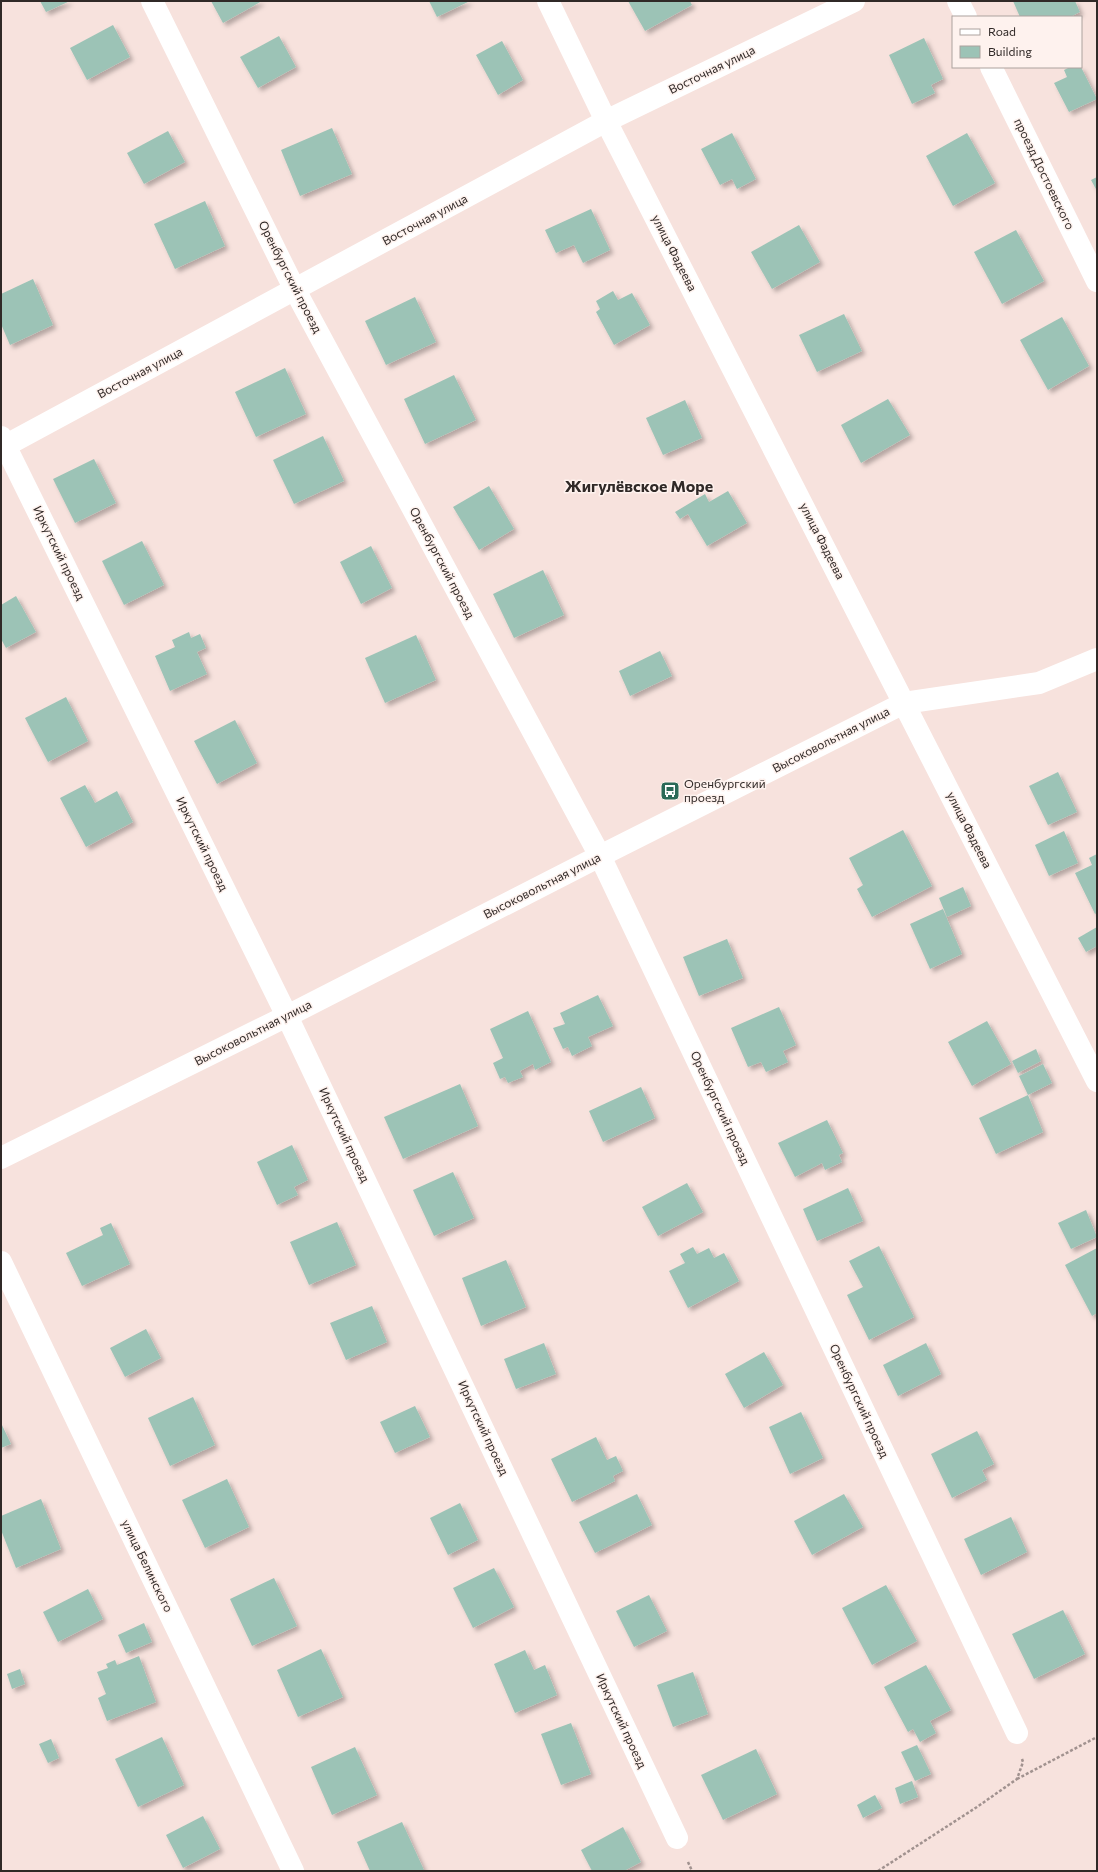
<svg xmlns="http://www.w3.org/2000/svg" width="1098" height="1872" font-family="Commissioner,sans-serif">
<defs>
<filter id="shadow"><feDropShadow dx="3.5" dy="3.5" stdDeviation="2" flood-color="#0004"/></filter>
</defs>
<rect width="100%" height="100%" fill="#f7e2dd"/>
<g fill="#9cc3b6" filter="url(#shadow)">
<polygon points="40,1 70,1 46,12"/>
<polygon points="211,1 262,1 223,23"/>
<polygon points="429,1 470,1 437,17"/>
<polygon points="628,1 690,1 692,5 645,31"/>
<polygon points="1013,1 1075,1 1080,12 1070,17 1020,17"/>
<polygon points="113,25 130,57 87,80 70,48"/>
<polygon points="279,36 296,67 258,88 240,57"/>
<polygon points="924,38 943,79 931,85 935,93 912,104 889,55"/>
<polygon points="502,41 523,80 498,95 476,55"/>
<polygon points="1070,67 1081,67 1097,99 1069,112 1054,83 1067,77 1064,70"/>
<polygon points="332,128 352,174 300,196 281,150"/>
<polygon points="168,131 185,162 144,184 127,153"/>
<polygon points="732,133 756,179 737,189 732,179 720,185 701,149"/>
<polygon points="967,133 995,183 953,206 926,156"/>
<polygon points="1097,177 1097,191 1091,180"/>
<polygon points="205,201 225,246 175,269 154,224"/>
<polygon points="591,209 610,250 583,263 574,245 556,253 545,230"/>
<polygon points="799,225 820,262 772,289 751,252"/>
<polygon points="1016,230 1044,281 1002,304 974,252"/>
<polygon points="33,279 53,325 10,345 1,324 1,294"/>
<polygon points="613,291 618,300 632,293 650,325 614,345 596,312 600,309 596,301"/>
<polygon points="415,297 436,342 386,365 365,321"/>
<polygon points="844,314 862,351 817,372 799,335"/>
<polygon points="1062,317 1089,366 1048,390 1020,340"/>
<polygon points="285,368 306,414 256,437 235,392"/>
<polygon points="454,375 476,420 425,444 404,399"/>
<polygon points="888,399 910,435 861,463 841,425"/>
<polygon points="685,400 702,438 663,455 646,418"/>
<polygon points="323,436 344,481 294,504 273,460"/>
<polygon points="94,459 116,503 75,523 53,479"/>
<polygon points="489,486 514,529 479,550 453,507"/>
<polygon points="728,491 747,523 707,546 688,514 680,519 675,512 705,494 709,502"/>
<polygon points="142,541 164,585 124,605 102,561"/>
<polygon points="371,546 392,588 361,604 340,562"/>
<polygon points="543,570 564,615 514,638 493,594"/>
<polygon points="16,596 36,632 6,648 1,639 1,605"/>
<polygon points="189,632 191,638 200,634 206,648 197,652 207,674 170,691 155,656 175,647 172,640"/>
<polygon points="416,635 436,680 385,703 365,658"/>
<polygon points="660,651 672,676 630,696 619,671"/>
<polygon points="66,697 88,741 48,762 25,718"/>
<polygon points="235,720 257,763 217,784 194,741"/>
<polygon points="1058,772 1077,812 1048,825 1029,786"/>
<polygon points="85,785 95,803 117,791 133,822 86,847 60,798"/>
<polygon points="903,830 932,886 872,917 857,889 863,885 849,858"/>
<polygon points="1064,831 1078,863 1049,876 1035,845"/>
<polygon points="1097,854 1097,913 1095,914 1075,873 1092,865 1089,858"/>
<polygon points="963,887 971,906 947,917 939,898"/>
<polygon points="943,909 962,954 930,969 910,924"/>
<polygon points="1097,927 1097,946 1086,952 1078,938"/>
<polygon points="727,939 743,978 699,996 683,957"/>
<polygon points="598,995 613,1026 588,1037 592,1046 572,1056 568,1047 563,1049 553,1028 565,1024 560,1013"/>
<polygon points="779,1007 796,1045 783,1051 788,1062 766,1072 761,1062 748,1067 731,1028"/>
<polygon points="528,1011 551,1062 535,1070 533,1064 520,1071 523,1077 508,1083 505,1077 500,1079 493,1063 503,1058 490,1029"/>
<polygon points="987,1021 1011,1064 972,1086 948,1042"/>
<polygon points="1036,1049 1041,1061 1018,1073 1012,1061"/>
<polygon points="1043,1064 1052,1083 1028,1095 1019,1076"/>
<polygon points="460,1084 478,1126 403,1159 384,1117"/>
<polygon points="641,1087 655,1118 603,1142 589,1111"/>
<polygon points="1028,1095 1043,1132 996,1154 979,1118"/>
<polygon points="827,1120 843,1153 839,1155 842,1162 825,1170 822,1163 795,1177 778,1143"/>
<polygon points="292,1145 308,1180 294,1187 298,1195 277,1205 257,1162"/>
<polygon points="453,1172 474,1218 434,1236 413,1190"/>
<polygon points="687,1183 703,1212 658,1236 642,1207"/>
<polygon points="848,1188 863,1221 817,1241 803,1209"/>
<polygon points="1086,1210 1097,1237 1071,1249 1058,1223"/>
<polygon points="337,1222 356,1265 309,1285 290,1242"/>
<polygon points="111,1223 130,1264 82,1286 66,1253 103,1235 100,1228"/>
<polygon points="879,1246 914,1317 869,1340 847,1295 863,1287 849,1261"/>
<polygon points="693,1247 697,1254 709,1248 714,1258 724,1253 739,1281 688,1308 669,1271 685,1263 680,1254"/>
<polygon points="1097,1248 1097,1313 1092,1316 1065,1265"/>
<polygon points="506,1260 526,1307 481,1326 462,1278"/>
<polygon points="372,1306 387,1342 346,1360 330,1323"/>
<polygon points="146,1329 161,1358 125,1377 110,1348"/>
<polygon points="544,1343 556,1374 516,1389 504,1359"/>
<polygon points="926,1343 941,1374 898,1396 883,1365"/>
<polygon points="764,1352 783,1385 744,1408 725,1374"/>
<polygon points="193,1397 215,1445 170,1466 148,1418"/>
<polygon points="415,1406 430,1437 395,1453 380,1422"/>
<polygon points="801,1412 823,1458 790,1474 769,1427"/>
<polygon points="1,1423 11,1444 1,1448"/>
<polygon points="977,1431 994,1464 982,1470 987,1480 952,1498 931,1454"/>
<polygon points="596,1437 607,1460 616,1456 623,1471 613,1476 615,1481 572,1502 551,1459"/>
<polygon points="227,1479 249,1527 205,1548 182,1500"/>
<polygon points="637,1494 652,1525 595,1553 579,1522"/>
<polygon points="844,1494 863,1527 812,1555 794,1521"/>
<polygon points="41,1499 61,1549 16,1568 1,1530 1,1516"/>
<polygon points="460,1503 478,1540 448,1555 430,1518"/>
<polygon points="1011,1517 1027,1552 981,1575 964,1539"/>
<polygon points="494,1568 514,1607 473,1628 453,1588"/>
<polygon points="274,1578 297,1626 252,1646 230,1599"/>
<polygon points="886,1585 917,1641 872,1665 842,1608"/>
<polygon points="88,1589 103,1619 58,1642 43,1612"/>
<polygon points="649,1595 667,1631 634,1647 616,1611"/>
<polygon points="1063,1610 1085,1654 1034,1679 1012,1634"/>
<polygon points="144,1623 152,1642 126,1653 118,1635"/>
<polygon points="321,1649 343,1697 298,1717 277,1670"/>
<polygon points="525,1650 534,1670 545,1665 557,1695 515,1713 494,1664"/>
<polygon points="139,1656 156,1702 107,1721 98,1698 106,1694 97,1672 108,1668 106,1664 115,1660 117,1665"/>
<polygon points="926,1665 951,1710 930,1721 936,1733 920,1742 913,1729 908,1732 884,1687"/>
<polygon points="20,1669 25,1684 12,1689 7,1674"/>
<polygon points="693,1672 708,1714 673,1727 657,1685"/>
<polygon points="571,1723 591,1774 561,1785 541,1734"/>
<polygon points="162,1737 184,1785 138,1807 115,1759"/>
<polygon points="51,1739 59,1758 48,1763 39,1744"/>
<polygon points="917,1745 931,1774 915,1781 901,1752"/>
<polygon points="355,1747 377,1795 332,1815 311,1767"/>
<polygon points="756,1749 777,1794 723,1820 701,1775"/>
<polygon points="912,1781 918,1797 900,1804 895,1788"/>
<polygon points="875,1795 882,1808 863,1818 857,1805"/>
<polygon points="203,1816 220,1849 183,1868 166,1835"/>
<polygon points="402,1822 424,1870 421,1871 370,1871 357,1842"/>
<polygon points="623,1827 641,1862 624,1871 592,1871 581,1850"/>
</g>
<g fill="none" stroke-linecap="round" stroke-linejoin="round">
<g stroke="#a1928f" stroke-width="2.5" stroke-dasharray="3 2" stroke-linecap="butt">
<polyline points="1017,1779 1097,1737"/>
<polyline points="688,1862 692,1871"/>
<polyline points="878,1871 977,1807 1017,1779 1023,1762 1022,1759"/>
</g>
<g stroke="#fff" stroke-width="22">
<polyline points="152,1 295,290 600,856 1017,1733"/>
<polyline points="548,1 606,121 1097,1081"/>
<polyline points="958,1 966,17"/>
<polyline points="991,67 1097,281"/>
<polyline points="1,437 287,1016 677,1838"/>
<polyline points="1,448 606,121 854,1"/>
<polyline points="1,1158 287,1016 600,856 904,703 1039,683 1097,659"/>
<polyline points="1,1262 293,1871"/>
</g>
</g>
<defs>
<g id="bus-square" transform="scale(1)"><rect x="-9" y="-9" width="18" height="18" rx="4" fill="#2a6a58" stroke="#fef2ee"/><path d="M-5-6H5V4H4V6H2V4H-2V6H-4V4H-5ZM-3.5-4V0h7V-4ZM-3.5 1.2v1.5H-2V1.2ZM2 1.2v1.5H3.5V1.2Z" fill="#fff"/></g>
</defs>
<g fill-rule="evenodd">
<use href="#bus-square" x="670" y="791"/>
</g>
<g text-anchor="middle" stroke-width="3" stroke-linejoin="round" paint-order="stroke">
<g font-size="12" fill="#302927" stroke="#fef2ee">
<text transform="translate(712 70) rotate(-26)" y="4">Восточная улица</text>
<text transform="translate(1044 174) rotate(64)" y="4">проезд Достоевского</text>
<text transform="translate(425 220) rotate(-28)" y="4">Восточная улица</text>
<text transform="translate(674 253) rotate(63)" y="4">улица Фадеева</text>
<text transform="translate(290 277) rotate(63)" y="4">Оренбургский проезд</text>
<text transform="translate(140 373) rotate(-28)" y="4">Восточная улица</text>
<text transform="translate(822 541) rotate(63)" y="4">улица Фадеева</text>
<text transform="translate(59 553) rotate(64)" y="4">Иркутский проезд</text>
<text transform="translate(442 563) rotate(62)" y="4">Оренбургский проезд</text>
<text transform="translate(831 740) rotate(-27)" y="4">Высоковольтная улица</text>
<text transform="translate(969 830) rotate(63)" y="4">улица Фадеева</text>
<text transform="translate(202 844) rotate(64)" y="4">Иркутский проезд</text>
<text transform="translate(542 886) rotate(-27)" y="4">Высоковольтная улица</text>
<text transform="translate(253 1033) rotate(-27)" y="4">Высоковольтная улица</text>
<text transform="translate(720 1108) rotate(65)" y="4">Оренбургский проезд</text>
<text transform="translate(344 1135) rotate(65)" y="4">Иркутский проезд</text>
<text transform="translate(859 1401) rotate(65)" y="4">Оренбургский проезд</text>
<text transform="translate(483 1428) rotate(65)" y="4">Иркутский проезд</text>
<text transform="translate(147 1566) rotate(64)" y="4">улица Белинского</text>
<text transform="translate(621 1721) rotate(65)" y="4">Иркутский проезд</text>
</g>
<g font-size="12" fill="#302927" stroke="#fef2ee" text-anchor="start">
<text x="684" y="788">Оренбургский<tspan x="684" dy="14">проезд</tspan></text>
</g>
<g font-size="16" font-weight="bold" fill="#302927" stroke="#fef2ee">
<text x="639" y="492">Жигулёвское Море</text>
</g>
</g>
<rect width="1098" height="1872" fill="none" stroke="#302927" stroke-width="4"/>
<rect x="952" y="16" width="130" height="52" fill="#fef2ee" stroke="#aca29e"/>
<rect x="960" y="29" width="20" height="6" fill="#ffffff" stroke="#aca29e"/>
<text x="988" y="36" font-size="12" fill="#302927">Road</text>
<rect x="960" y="46" width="20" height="12" fill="#9cc3b6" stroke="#aca29e"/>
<text x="988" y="56" font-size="12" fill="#302927">Building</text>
</svg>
